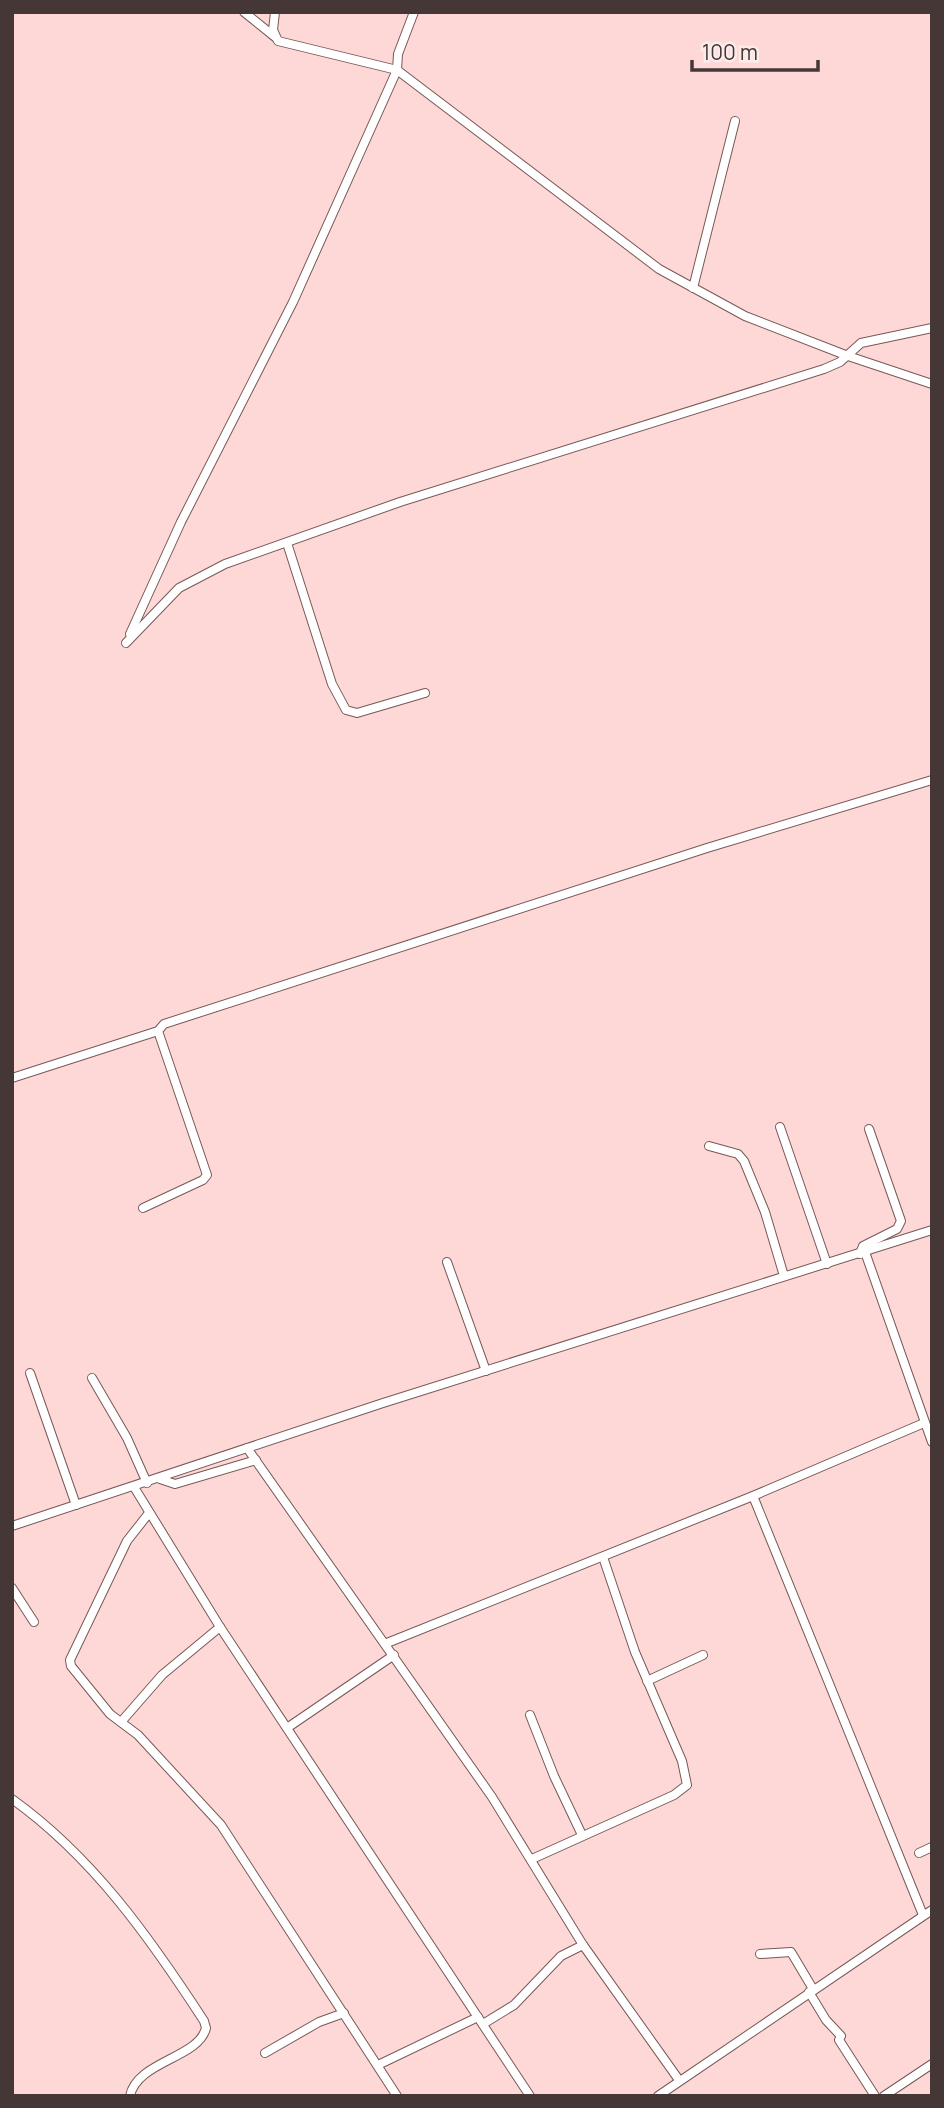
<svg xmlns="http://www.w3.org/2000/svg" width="944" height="2108" font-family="Manrope,sans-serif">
<rect width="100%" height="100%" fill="#fed8d6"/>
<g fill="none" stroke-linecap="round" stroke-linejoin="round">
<g stroke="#785857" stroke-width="10">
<g id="street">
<polyline points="244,12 275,37"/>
<polyline points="275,12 273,30 278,41 397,70 659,269 745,316 848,356 932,384"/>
<polyline points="693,288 735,121"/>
<polyline points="287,543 332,684 346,710 357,713 425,693"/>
<polyline points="130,634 181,522 293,302 397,70 398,54 414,12"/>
<polyline points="126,643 179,588 225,564 400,502 824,369 840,362 861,343 932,328"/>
<polyline points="12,1078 158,1031"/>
<polyline points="780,1127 827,1264"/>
<polyline points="709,1146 738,1154 744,1161 765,1212 784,1276"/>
<polyline points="143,1208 203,1180 207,1175 158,1031 164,1024 707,848 932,780"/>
<polyline points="865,1252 932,1442"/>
<polyline points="860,1254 863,1246 897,1229 901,1221 869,1129"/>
<polyline points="447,1262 486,1371"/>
<polyline points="30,1373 76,1505"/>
<polyline points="92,1378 127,1438 147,1483"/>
<polyline points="247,1448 492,1797 583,1945 679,2080"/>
<polyline points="160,1479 175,1484 256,1460"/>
<polyline points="134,1487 220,1627 530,2096"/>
<polyline points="753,1496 923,1915"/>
<polyline points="149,1513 127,1541 70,1660 71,1666 110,1714 138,1735 221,1825 397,2096"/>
<polyline points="12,1526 383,1403 932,1230"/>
<polyline points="12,1588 34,1622"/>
<polyline points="387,1643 753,1496 924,1423"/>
<polyline points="647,1681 703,1655"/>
<polyline points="530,1715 554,1776 582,1835"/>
<polyline points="121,1722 162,1675 220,1627"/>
<polyline points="287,1728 394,1655"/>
<path d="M12,1799C93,1857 150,1938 204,2021L206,2028C199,2058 137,2061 130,2096"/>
<polyline points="919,1853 932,1847"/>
<polyline points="532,1859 674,1795 687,1785 682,1761 635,1652 603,1557"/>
<polyline points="760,1954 791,1952 813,1989"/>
<polyline points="809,1992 826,2020 841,2036 839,2040 875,2096"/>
<polyline points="483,2024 514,2005 561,1956 583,1945"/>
<polyline points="265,2053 319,2022 344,2013"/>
<polyline points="378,2065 478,2017"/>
<polyline points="658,2096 932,1910"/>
<polyline points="884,2096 932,2064"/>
</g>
</g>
<use href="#street" stroke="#fff" stroke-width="8"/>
</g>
<rect width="944" height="2108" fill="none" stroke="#453736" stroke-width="28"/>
<path d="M692 60v10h126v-10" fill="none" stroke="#453736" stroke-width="3.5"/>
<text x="702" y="60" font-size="21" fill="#453736" stroke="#fbeceb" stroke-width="5" paint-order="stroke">100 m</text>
</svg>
